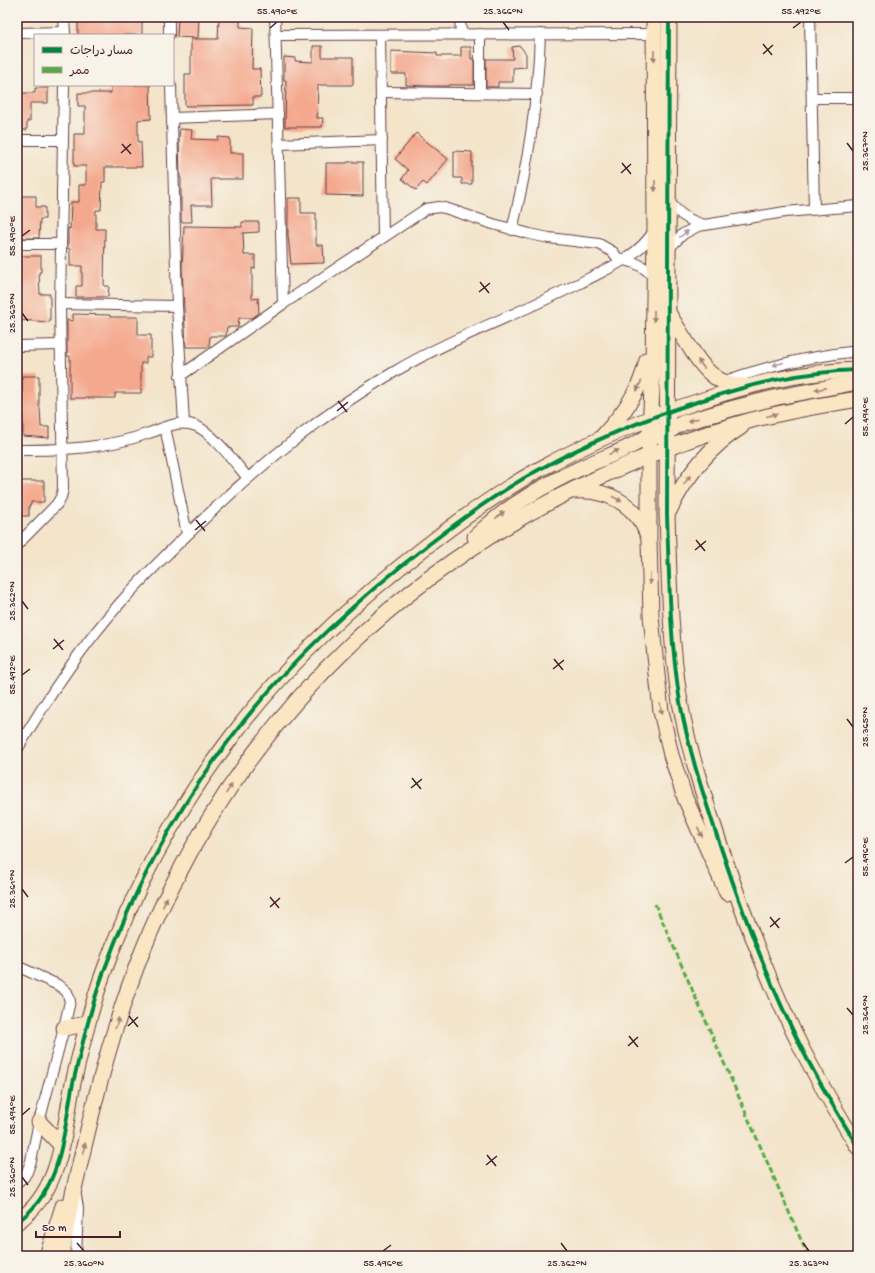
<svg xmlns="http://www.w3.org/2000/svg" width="875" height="1273" font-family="'Gochi Hand','Playpen Sans Arabic',sans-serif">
<rect width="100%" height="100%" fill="#f7f3e8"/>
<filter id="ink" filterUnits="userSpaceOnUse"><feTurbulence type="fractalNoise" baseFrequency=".025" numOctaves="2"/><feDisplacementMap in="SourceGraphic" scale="8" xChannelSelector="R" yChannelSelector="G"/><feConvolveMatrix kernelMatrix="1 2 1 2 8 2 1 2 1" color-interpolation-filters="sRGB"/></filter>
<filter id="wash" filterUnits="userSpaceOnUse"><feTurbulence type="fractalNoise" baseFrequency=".012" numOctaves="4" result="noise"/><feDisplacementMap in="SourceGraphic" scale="16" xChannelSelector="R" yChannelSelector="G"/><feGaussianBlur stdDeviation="0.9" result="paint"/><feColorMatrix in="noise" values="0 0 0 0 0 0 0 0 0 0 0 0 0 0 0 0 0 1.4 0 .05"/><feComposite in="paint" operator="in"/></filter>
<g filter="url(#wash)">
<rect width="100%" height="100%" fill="#f3e4ca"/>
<g id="blocks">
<g fill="#f4a98e">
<rect x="78" y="17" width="64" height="18"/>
<polygon points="178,17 199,17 198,38 177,37"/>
<polygon points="219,17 240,17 240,27 253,28 252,69 260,69 261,97 253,97 253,105 185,106 185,74 191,74 191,39 218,39"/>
<polygon points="313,46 322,46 322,57 353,57 353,85 318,85 317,118 323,118 322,127 285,127 286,80 284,80 284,57 295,58 295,61 313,62"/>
<polygon points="520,46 526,54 526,67 513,68 513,82 498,82 498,87 486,87 486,59 513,59 512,47"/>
<polygon points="461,47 471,47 471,59 474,59 474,85 449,85 449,86 428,86 406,85 406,74 391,74 391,51 437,53 437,56 461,56"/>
<polygon points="111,85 150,85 151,119 138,120 138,142 141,142 142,167 105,167 105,182 102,182 101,210 96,210 96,229 105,229 104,286 109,286 108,297 76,297 76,286 82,286 82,266 70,266 70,249 68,249 68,228 70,229 71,202 79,202 79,185 86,185 86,166 74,166 74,134 85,134 85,106 78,106 78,93 111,93"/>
<polygon points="35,88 48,88 48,103 30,103 30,121 27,121 27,130 17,130 17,93 35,93"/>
<polygon points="180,129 192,130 191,139 218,140 218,137 230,138 230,153 243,153 243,179 211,179 212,205 191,205 192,222 181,222 181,178 180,178 179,138"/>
<polygon points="416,133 448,159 427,185 423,182 416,190 402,179 408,170 395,159"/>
<polygon points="454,151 472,152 472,184 462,184 462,178 454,178"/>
<polygon points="347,162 363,162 363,196 326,195 326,163 347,163"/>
<polygon points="17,196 36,196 36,207 45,207 45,219 40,219 39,238 17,238"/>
<polygon points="288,198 301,198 301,213 316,213 316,245 323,245 324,263 291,264 288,235"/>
<polygon points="242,222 259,222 259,232 243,233 244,255 255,255 255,269 252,268 252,299 258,298 259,313 252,318 239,318 238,327 227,327 226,336 210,336 209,347 186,347 182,268 184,226 242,227"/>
<polygon points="17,256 41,256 41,272 39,272 40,294 50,294 50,322 17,320"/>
<polygon points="73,314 110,315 110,317 138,317 138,335 151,335 151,357 146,357 146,363 141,363 141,393 115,393 115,398 70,398 70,356 67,356 67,320 73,321"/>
<polygon points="22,376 39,376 39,407 40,407 41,427 49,427 49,438 23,436"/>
<polygon points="17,481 44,481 44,502 31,502 31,505 29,505 29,516 21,516 21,509 17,508"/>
</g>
</g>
</g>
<g filter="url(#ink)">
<use href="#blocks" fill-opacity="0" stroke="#633d43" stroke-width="1"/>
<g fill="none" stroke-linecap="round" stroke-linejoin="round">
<g stroke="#633d43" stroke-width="12">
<g id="street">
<polyline points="64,17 65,35"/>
<polyline points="169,17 169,35"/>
<polyline points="275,17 283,304"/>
<polyline points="460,17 461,34"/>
<polyline points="810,17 814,209"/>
<polyline points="17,33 65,32"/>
<polyline points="480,34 480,93"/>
<polyline points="276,35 654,34"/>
<polyline points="380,35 383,237"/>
<polyline points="171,85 177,306 184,423"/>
<polyline points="382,92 537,94"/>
<polyline points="812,98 858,98"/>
<polyline points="172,118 278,114"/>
<polyline points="17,140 63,140"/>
<polyline points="279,144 382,140"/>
<path d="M669,202C679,214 689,221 705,225"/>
<path d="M512,230C528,165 538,101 540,34"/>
<polyline points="17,244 61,244"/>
<polyline points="669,252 672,245 683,234 698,226 785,212 858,206"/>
<path d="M624,260C637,262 646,267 654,278"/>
<polyline points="60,304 177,306"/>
<polyline points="17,346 60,345"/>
<polyline points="180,376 283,304 426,209 439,207 445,208 493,224 530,234 549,238 599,244 613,252 620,261"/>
<path d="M722,382C767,366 811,356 858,351"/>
<polyline points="165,427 187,534"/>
<path d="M17,450C62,450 106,449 149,433C165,428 179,419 196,426C213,433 235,463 248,478"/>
<polyline points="17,545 57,504 61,497 63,489 60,304 64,85"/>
<path d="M17,750C47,698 81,647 121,602C148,572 178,543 208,515C266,460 324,413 394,372C453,337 519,314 580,283C607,269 638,257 654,231"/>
<polyline points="17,966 60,986 67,992 70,1001 64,1028 39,1122 31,1161 27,1172 24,1177 17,1182"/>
<polyline points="76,1256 78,1208 76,1196"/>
</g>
</g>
<g stroke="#633d43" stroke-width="17">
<g id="secondary">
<polyline points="654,17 655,230 653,366 649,454 649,540 651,615 654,647 661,711 671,755 685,798 727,893"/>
<path d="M669,17L667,514C669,577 670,640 680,702C689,752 705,800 721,848C744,917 770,986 803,1051C820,1084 839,1116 858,1147"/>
<path d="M669,314C675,324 682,335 689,346C702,367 716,386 744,386"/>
<path d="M603,436C623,414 641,390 647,360"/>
<polyline points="662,437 675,427 683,423 734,408 778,397 858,382"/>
<path d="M574,491C607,488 637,505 648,536"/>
<path d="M669,511C685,478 709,447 741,427"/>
<path d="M475,537C507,506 544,485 585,466C607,456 638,446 656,430"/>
<polyline points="64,1028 87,1024"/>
<polyline points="39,1122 62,1146"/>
<path d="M17,1222C63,1190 63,1132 73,1083C82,1045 91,1007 104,971C134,888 177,809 230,739C285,665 355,601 428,545C464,517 500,491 540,469C593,440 649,417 706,399C759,382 802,372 858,370"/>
<polyline points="47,1256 63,1206"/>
<path d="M62,1256C68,1208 81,1160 92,1113C111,1035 135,958 172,886C266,700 415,561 604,475C652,453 701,434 752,420C787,411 822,405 858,399"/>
</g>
</g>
<use href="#street" stroke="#fff" stroke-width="10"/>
<use href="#secondary" stroke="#fbe6c4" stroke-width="15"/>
<polyline stroke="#57aa44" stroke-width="3" stroke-dasharray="6 3" stroke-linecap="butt" points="655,904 808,1256"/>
<g stroke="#f7f3e8" stroke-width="6">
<g id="cycleway">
<path d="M669,17L667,514C669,577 670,640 680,702C689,752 705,800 721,848C744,917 770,986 803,1051C820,1084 839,1116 858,1147"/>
<path d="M17,1222C63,1190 63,1132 73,1083C82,1045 91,1007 104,971C134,888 177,809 230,739C285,665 355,601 428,545C464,517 500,491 540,469C593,440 649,417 706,399C759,382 802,372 858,370"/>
</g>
</g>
<use href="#cycleway" stroke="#00873e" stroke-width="4"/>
</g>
<defs><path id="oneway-solid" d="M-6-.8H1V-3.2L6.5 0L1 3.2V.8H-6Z"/></defs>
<g fill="#a28278">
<use href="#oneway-solid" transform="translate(654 56) rotate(90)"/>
<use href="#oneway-solid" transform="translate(655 186) rotate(90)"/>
<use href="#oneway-solid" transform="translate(654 316) rotate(91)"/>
<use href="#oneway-solid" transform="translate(701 364) rotate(-127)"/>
<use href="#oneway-solid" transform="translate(639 386) rotate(115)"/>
<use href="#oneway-solid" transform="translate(820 389) rotate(169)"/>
<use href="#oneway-solid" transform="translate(772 415) rotate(-14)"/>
<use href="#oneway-solid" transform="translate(693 420) rotate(163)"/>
<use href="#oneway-solid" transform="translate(614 452) rotate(-25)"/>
<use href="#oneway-solid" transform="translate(687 480) rotate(-55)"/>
<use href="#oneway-solid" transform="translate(617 499) rotate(29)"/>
<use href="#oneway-solid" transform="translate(500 515) rotate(-38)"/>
<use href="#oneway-solid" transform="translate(650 579) rotate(89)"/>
<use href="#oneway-solid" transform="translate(661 709) rotate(81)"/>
<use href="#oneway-solid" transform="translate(229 789) rotate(-56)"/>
<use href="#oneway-solid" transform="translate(700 832) rotate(65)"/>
<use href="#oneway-solid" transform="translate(165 902) rotate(-66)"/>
<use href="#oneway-solid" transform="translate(117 1023) rotate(-73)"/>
<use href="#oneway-solid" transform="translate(84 1148) rotate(-76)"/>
</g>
<g fill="#ae9aa0">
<use href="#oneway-solid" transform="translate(684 234) rotate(-37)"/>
<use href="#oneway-solid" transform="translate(778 364) rotate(166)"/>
</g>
</g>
<path fill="none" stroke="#4a1f2b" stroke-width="1.5" d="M503,22L509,30M270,28L277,22M793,28L801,22M763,44L772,55M763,54L773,45M847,143L853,151M122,144L131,154M121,153L131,144M622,163L631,174M621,173L631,164M22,236L30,230M480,282L489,293M479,292L490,283M22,313L28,321M338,401L347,412M337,411L348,402M845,424L853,417M196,520L205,531M195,530L206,521M696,540L705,551M695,550L706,541M22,601L28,609M54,639L63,650M53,649L64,640M554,659L563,670M553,669L564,660M22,675L30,669M847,719L853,727M412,778L421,789M411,788L422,779M845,863L853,857M22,889L28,897M270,897L279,908M270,907L280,898M770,917L779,928M770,927L780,918M847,1008L853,1015M129,1016L138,1027M128,1026L138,1017M629,1036L638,1047M628,1046L638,1037M22,1115L30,1108M487,1155L496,1166M486,1165L497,1156M22,1177L28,1185M77,1243L84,1251M561,1243L567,1251M803,1243L809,1251M383,1251L391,1245"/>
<rect width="875" height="1273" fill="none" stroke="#f7f3e8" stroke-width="44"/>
<rect x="34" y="34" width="140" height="52" fill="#f7f3e8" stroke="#b29e9c"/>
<rect x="42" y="47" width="20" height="6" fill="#00873e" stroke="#b29e9c"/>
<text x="70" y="54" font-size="12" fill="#4a1f2b">مسار دراجات</text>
<rect x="42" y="67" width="20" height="6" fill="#57aa44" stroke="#b29e9c"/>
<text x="70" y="74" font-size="12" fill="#4a1f2b">ممر</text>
<path d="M36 1231v6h84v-6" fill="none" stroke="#4a1f2b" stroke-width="2"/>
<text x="42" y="1231" font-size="12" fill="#4a1f2b" stroke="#f7f3e8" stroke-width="3" paint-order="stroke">50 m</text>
<rect x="22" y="22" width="831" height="1229" fill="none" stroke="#4a1f2b" stroke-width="1.5"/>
<g font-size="10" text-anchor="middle" fill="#4a1f2b">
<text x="277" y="14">55.490°E</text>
<text x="503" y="14">25.366°N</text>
<text x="801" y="14">55.492°E</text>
<text transform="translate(864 151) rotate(-90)" y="4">25.367°N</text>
<text transform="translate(11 236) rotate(-90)" y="4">55.490°E</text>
<text transform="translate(11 313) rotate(-90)" y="4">25.363°N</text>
<text transform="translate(864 417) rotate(-90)" y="4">55.494°E</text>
<text transform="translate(11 601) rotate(-90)" y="4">25.362°N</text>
<text transform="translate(11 675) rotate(-90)" y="4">55.492°E</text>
<text transform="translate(864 727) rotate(-90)" y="4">25.365°N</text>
<text transform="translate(864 857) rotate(-90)" y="4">55.496°E</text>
<text transform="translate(11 889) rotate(-90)" y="4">25.361°N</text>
<text transform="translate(864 1015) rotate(-90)" y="4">25.364°N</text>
<text transform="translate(11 1115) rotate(-90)" y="4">55.494°E</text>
<text transform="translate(11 1177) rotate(-90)" y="4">25.360°N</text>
<text x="84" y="1266">25.360°N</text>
<text x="383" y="1266">55.496°E</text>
<text x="567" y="1266">25.362°N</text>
<text x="809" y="1266">25.363°N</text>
</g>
</svg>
